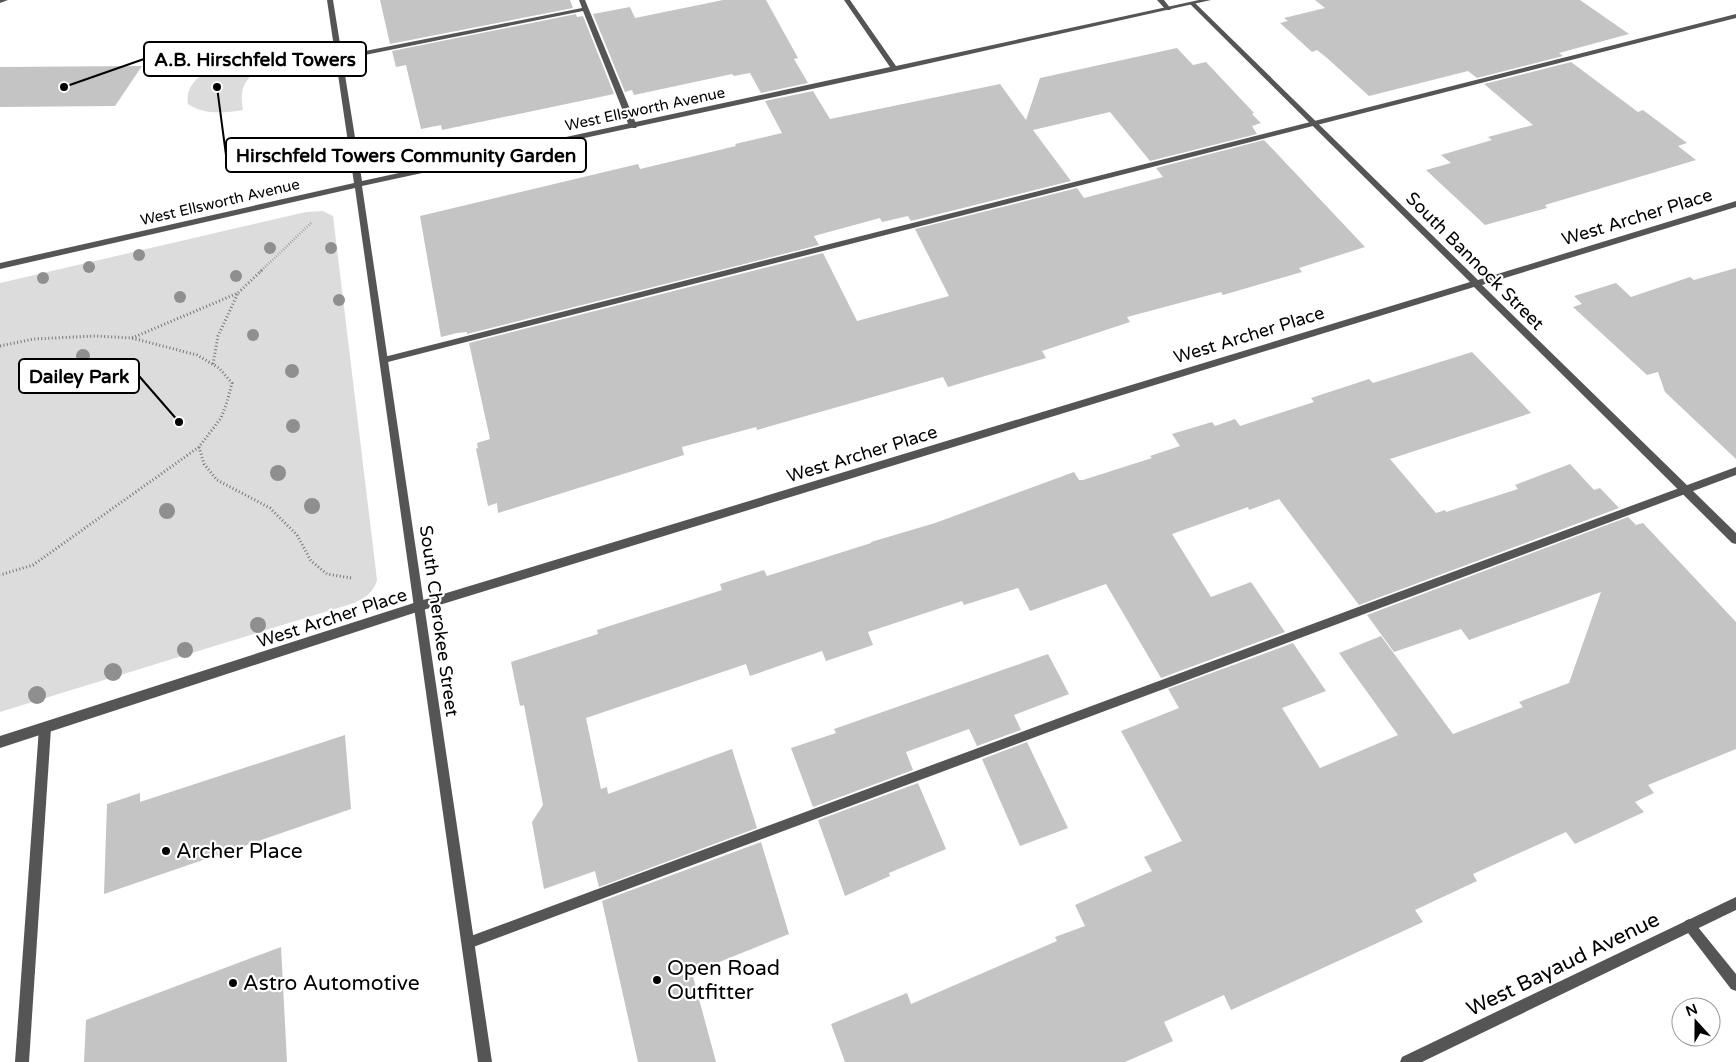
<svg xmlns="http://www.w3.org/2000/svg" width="1736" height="1062" font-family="'Varela Round',sans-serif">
<rect width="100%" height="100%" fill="#fff"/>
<g fill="#dcdcdc">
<path d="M245,60L268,62C248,77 238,84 243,110C224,113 204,115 188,104C183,75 223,63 245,60Z"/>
<path d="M323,211L333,216L377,580C374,592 365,598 354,603L0,712V283L306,212Z"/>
</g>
<g fill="#c4c4c4">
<polygon points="380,0 570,0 573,8 390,44"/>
<polygon points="723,0 766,0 798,58 794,59 808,83 761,93 750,73 734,76 732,74 634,95 632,90 625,92 593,14 630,7 635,18"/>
<polygon points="1315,0 1580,0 1629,34 1559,53 1563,56 1477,78 1468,71 1369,96 1327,58 1317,50 1312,52 1280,23 1288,21 1284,18 1325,8"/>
<polygon points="576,14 577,17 583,16 614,94 442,130 441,125 421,129 406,65 396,67 392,51"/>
<polygon points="1177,48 1193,65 1206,62 1254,113 1252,114 1261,123 1252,126 1257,134 1150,161 1110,112 1033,130 1071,181 911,221 908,216 882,222 880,218 814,236 819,245 467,334 467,332 457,333 441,337 420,216 638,164 640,169 736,146 735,144 782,133 765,101 813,91 830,119 1000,84 1026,120 1040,78"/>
<polygon points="1571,62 1638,112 1643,110 1687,143 1678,146 1696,160 1545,205 1547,208 1485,225 1426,170 1451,163 1441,155 1492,140 1488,137 1533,125 1484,84"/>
<polygon points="142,66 115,106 0,107 0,67"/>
<polygon points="1264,140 1365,247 1299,268 1302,272 1223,295 1221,292 1127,317 1130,322 1042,351 1046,358 948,387 943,377 757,430 756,427 682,447 684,455 498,513 497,503 488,506 476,449 478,448 477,443 490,439 469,343 823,253 857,321 949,296 915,229 1077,188 1084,198 1163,177 1156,168"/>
<polygon points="1736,268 1736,459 1665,392 1658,372 1647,375 1573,307 1582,304 1574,296 1616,283 1631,297 1690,277 1694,280"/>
<polygon points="1472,352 1531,413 1390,459 1436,513 1445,510 1446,512 1518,489 1515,485 1570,464 1594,490 1600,488 1619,508 1359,605 1279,499 1249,510 1248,507 1172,534 1211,597 1251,582 1285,632 1161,678 1106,584 1030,611 1018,588 964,605 962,601 868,632 873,645 826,661 822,651 750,676 746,664 586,718 601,789 607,787 608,794 732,749 757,828 599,887 595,871 544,889 532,822 543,805 524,705 520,706 511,662 598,634 597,630 722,590 720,584 764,570 767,576 871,543 871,542 935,523 1074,472 1079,480 1083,480 1152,458 1150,456 1180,446 1172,434 1212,422 1215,426 1235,419 1240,426 1314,402 1311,398 1369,379 1373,383"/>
<polygon points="1628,517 1636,525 1643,523 1736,622 1736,749 1648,785 1654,793 1635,802 1644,812 1575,844 1566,832 1473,874 1477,881 1415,910 1423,922 1231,1010 1224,995 1164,1022 1173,1041 1125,1062 845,1062 831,1024 907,993 911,1004 1057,941 1055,937 1085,926 1075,905 1152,871 1144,857 1182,841 1121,731 1179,708 1168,689 1293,643 1326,691 1282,708 1320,768 1398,735 1339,653 1381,636 1453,734 1523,707 1519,702 1569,683 1601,592 1469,640 1461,629 1394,652 1367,615"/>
<polygon points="1048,654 1069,694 1014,715 1021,730 977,746 969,729 906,752 913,770 813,807 791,748 836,733 834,729"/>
<polygon points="345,735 351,809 104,894 107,804 140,793 140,802"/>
<polygon points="1027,742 1068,828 1020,846 982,759"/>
<polygon points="918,783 946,849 889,873 890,876 845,896 818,820"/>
<polygon points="761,842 789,934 692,973 716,1062 638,1062 602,901"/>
<polygon points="281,947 287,1062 84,1062 86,1020"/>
</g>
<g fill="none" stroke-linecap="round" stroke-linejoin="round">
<polyline stroke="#777" stroke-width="2.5" stroke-dasharray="0.5 2" stroke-linecap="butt" points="260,272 311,223"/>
<g stroke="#777" stroke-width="3" stroke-dasharray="1 2.5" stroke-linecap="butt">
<polyline points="132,338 238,293 262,270"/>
<polyline points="0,346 34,339 95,336 132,338 197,355 219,368 232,383 227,402 221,418 199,447 33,565 0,575"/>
<polyline points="213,364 218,336 238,293"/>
<polyline points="199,447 204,464 217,480 270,508 297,535 311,561 327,574 351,578"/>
</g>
<g fill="#555" fill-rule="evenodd">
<polygon points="579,0 585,0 637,126 636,128 633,128 629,126 583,11 340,60 337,58 340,56 582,8"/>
<polygon points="1157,0 1164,0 1171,9 1170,10 1166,10"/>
<polygon points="1736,14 1736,18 384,363 380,360 384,357"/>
<polygon points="1736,467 1736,475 468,949 463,948 462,943 463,938 468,937"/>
<polygon points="45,723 49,724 51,728 29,1062 15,1062 39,728 41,724"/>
<polygon points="1689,919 1693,921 1736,974 1736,991 1731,989 1685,929 1683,925 1685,921"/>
</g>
<g fill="#555" fill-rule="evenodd">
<polygon points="0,0 8,0 0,3"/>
<polygon points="1190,2 1194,2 1478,280 1736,201 1736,207 1482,285 1736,533 1736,544 1732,543 1474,287 420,611 0,748 0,736 420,601 1470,282 1190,4"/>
</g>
<g fill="#555" fill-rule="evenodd">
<polygon points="327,0 333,0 362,181 890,67 844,0 850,0 896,66 1199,0 1211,0 895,71 362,186 492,1062 478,1062 355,188 0,269 0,263 354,183"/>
<polygon points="1736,897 1736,910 1422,1062 1400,1062 1402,1057"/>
</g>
</g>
<g fill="#8f8f8f">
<circle cx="270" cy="248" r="6"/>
<circle cx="331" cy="248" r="6"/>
<circle cx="139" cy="255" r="6"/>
<circle cx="89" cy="267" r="6"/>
<circle cx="236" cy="276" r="6"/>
<circle cx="43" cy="278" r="6"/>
<circle cx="180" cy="297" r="6"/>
<circle cx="339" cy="300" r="6"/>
<circle cx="253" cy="335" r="6"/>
<circle cx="83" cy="356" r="7"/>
<circle cx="292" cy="371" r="7"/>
<circle cx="293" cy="426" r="7"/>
<circle cx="278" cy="473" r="8"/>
<circle cx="312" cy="506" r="8"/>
<circle cx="167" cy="511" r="8"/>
<circle cx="258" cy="625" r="8"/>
<circle cx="185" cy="650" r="8"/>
<circle cx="113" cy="672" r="9"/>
<circle cx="37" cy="695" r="9"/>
</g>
<g fill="#000" stroke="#fff" stroke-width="2">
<circle cx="166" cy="851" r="5"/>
<circle cx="657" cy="980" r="5"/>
<circle cx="233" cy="983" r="5"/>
</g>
<g text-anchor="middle" stroke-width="4.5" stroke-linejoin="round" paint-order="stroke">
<g font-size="15" fill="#000" stroke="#fff">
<text transform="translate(645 109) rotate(-12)" y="5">West Ellsworth Avenue</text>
<text transform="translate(220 202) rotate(-13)" y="5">West Ellsworth Avenue</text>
</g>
<g font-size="18" fill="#000" stroke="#fff">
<text transform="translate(1637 217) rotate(-17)" y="6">West Archer Place</text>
<text transform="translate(1475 261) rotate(45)" y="6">South Bannock Street</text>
<text transform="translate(1249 335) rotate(-17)" y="6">West Archer Place</text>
<text transform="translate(862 454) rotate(-17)" y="6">West Archer Place</text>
<text transform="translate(332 618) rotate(-18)" y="6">West Archer Place</text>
<text transform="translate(439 621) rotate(82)" y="6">South Cherokee Street</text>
</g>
<g font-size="21" fill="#000" stroke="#fff" text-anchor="start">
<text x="176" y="858">Archer Place</text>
<text x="667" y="975">Open Road<tspan x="667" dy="24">Outfitter</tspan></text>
<text x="243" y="990">Astro Automotive</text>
</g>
<g font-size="21" fill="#000" stroke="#fff">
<text transform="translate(1563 964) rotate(-26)" y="7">West Bayaud Avenue</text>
</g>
</g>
<path fill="none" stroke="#000" stroke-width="2" d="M64 87L144 59M217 87L226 155M179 422L139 376"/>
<g fill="#000" stroke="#fff" stroke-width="2">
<circle cx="64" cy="87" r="5"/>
<circle cx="217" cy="87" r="5"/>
<circle cx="179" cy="422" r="5"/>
</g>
<g fill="#fff" stroke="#000" stroke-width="2">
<rect x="144" y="42" width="222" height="34" rx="5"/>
<rect x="226" y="138" width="360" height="34" rx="5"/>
<rect x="19" y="359" width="120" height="34" rx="5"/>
</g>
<g font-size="19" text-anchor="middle" font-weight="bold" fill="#000">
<text x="255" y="66">A.B. Hirschfeld Towers</text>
<text x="406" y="162">Hirschfeld Towers Community Garden</text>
<text x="79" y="383">Dailey Park</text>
</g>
<g transform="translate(1696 1022) rotate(339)"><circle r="24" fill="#ffffff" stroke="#999999"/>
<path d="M0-4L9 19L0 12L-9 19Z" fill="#000000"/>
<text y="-8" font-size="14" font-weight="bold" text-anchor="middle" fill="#000000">N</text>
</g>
</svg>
